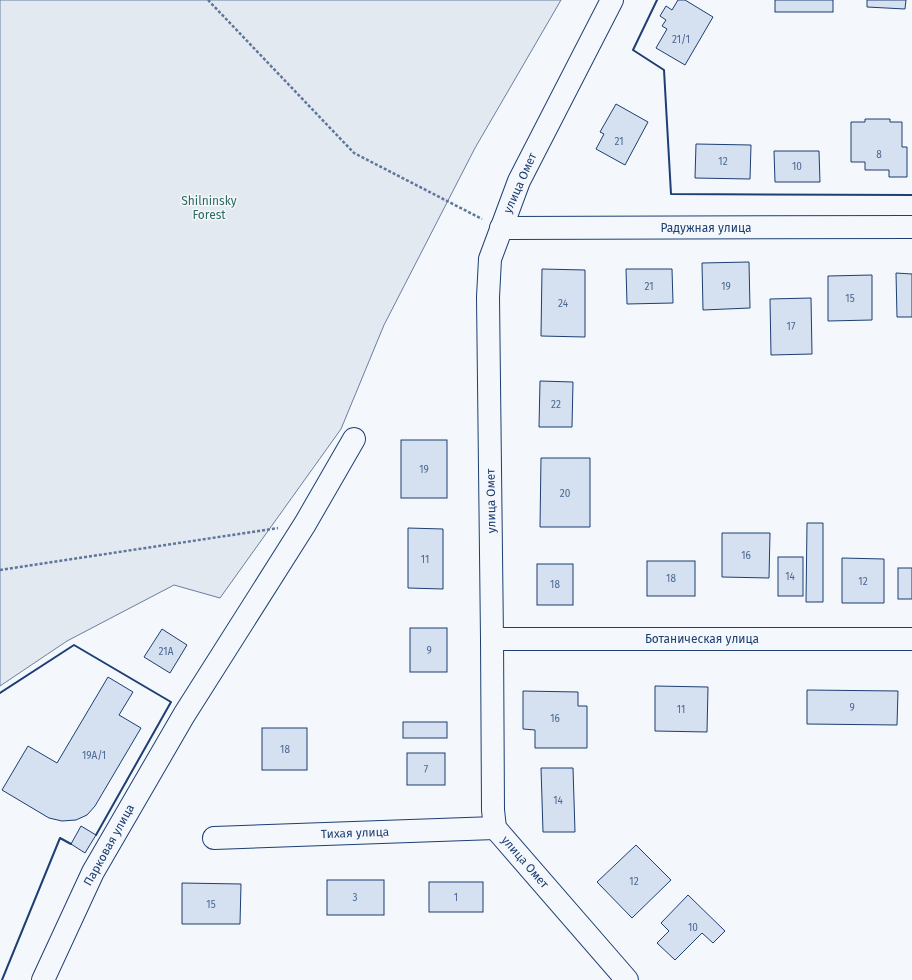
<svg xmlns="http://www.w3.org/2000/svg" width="912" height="980" font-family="'Fira Sans',sans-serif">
<rect width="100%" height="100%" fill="#f4f7fb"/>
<polygon fill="#e3e9f0" stroke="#687fa3" points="0,0 561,0 475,148 384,325 341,429 220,598 174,585 67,641 0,686"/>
<g fill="#d5e0f0" stroke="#1d3f73">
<polygon points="678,0 685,0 713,17 685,65 656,48 667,29 662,26 666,20 660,16 666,6 672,10"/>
<rect x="775" y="0" width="58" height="12"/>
<polygon points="867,0 906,0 905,9 867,7"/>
<polygon points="616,104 648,122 625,165 596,149 604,134 600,132"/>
<polygon points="865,119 890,119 890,122 902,122 902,147 907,147 907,177 889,177 889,170 865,170 865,162 851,162 851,122 865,122"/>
<polygon points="696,144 751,145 750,179 695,178"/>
<polygon points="774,151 819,151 820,182 775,182"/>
<polygon points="749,262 750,308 703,310 702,263"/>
<polygon points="542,269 585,270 585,337 541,336"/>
<polygon points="626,269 672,269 673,303 627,304"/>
<polygon points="896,273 912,274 912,317 897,317"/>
<polygon points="872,275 872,320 828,321 828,276"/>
<polygon points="811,298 812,354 771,355 770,299"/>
<polygon points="540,381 573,382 572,427 539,427"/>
<rect x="401" y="440" width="46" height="58"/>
<polygon points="541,458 590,458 590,527 540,527"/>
<polygon points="807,523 823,523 823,602 806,602"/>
<polygon points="408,528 443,529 443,589 408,588"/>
<polygon points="722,533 770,533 769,578 722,577"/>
<rect x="778" y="557" width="25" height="39"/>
<polygon points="842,558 884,559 884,603 842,603"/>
<rect x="647" y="561" width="48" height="35"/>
<rect x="537" y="564" width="36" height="41"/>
<rect x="898" y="568" width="14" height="31"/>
<rect x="410" y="628" width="37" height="44"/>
<polygon points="162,629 187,645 170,673 144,657"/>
<polygon points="108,677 133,692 119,715 141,728 95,806 87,815 76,820 62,821 49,818 2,790 28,746 57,763"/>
<polygon points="655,686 708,687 707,732 655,731"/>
<polygon points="807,690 898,691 897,725 807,724"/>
<polygon points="523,691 578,692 578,706 587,706 587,748 535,748 535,730 523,729"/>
<rect x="403" y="722" width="44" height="16"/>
<rect x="262" y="728" width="45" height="42"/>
<rect x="407" y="753" width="38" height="32"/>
<polygon points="541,768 573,768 575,832 543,832"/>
<polygon points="81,826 96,835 85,853 71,844"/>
<polygon points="636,845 671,880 632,918 597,882"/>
<rect x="327" y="880" width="57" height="35"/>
<rect x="429" y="882" width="54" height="30"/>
<polygon points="182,883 241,884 240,924 182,924"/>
<polygon points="688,895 725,931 713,943 702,933 675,960 657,943 669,931 661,923"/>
</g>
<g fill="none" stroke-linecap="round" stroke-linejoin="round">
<g stroke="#1d3f73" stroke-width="24">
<g id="minor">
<polyline points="612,0 519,181 490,259 488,297 492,639 493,810 495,828 627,980"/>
<polyline points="501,228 912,227"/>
<polyline points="492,639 912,639"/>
<polyline points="214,838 495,828"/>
<polyline points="43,980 93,872 184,715 305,524 354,439"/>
</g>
</g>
<g stroke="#5e769c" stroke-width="2.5" stroke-dasharray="3 2" stroke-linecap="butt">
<polyline points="208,0 354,153 482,219"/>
<polyline points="0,570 278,528"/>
</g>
<use href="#minor" stroke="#f4f7fb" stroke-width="22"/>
<g stroke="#1d3f73" stroke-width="2">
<polyline points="657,0 633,50 664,70 671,194 912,195"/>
<polyline points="0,693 74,645 171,702 96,835"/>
<polyline points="2,980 60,838 71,844"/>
</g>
</g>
<g text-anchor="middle" stroke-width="3" stroke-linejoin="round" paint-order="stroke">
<g font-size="10" fill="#4b6792">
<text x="681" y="43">21/1</text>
<text x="619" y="145">21</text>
<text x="879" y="158">8</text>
<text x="723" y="165">12</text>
<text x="797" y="170">10</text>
<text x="649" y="290">21</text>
<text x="726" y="290">19</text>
<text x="850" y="302">15</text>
<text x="563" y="307">24</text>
<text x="791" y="330">17</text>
<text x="556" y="408">22</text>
<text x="424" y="473">19</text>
<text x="565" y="497">20</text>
<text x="746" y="559">16</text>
<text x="425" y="563">11</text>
<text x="790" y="580">14</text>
<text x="671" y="582">18</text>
<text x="863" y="585">12</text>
<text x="555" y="588">18</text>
<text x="429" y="654">9</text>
<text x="166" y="655">21А</text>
<text x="852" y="711">9</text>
<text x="681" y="713">11</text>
<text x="555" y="722">16</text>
<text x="285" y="753">18</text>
<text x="94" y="759">19А/1</text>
<text x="426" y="773">7</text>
<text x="558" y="804">14</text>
<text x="634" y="885">12</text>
<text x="355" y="901">3</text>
<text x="456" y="901">1</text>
<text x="211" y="908">15</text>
<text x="693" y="931">10</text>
</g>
<g font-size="12" fill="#1d3f73" stroke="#f4f7fb">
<text transform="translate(520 183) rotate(-66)" y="4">улица Омет</text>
<text x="706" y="232">Радужная улица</text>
<text transform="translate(491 501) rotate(-91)" y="4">улица Омет</text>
<text x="702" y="643">Ботаническая улица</text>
<text transform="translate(355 833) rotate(-2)" y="4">Тихая улица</text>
<text transform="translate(109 845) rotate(-61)" y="4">Парковая улица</text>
<text transform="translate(525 862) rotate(49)" y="4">улица Омет</text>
</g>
<g font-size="12" fill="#2c6c60" stroke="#f4f7fb">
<text x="209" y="205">Shilninsky<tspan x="209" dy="14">Forest</tspan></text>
</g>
</g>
</svg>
